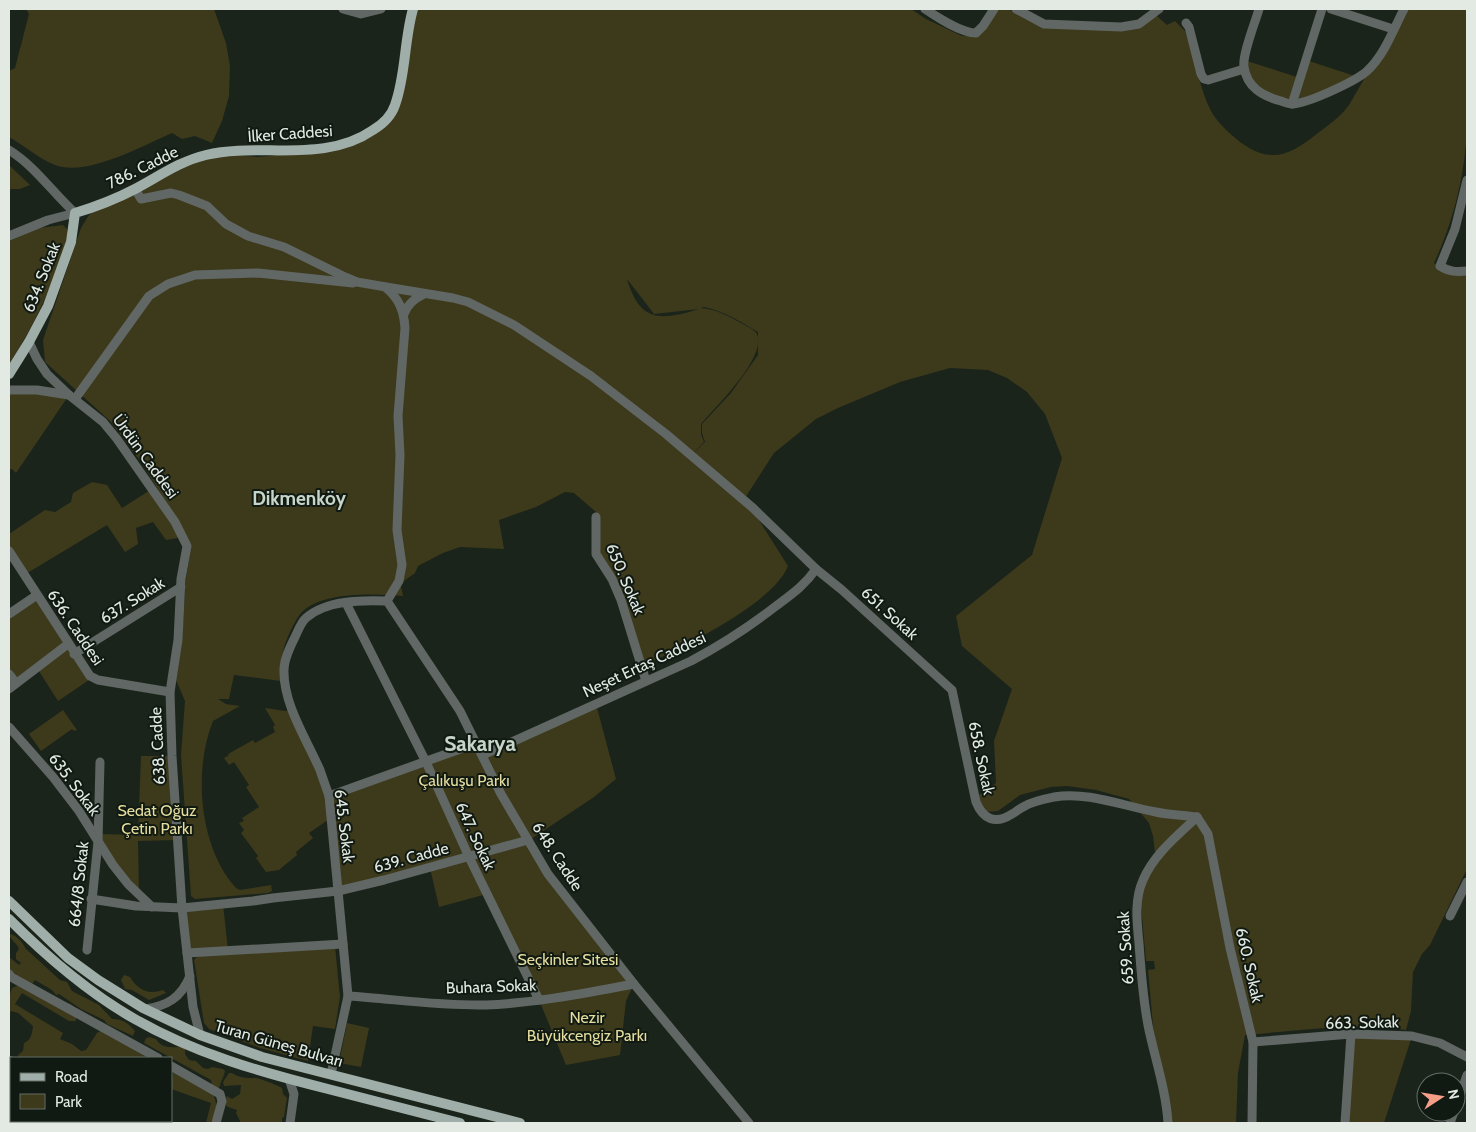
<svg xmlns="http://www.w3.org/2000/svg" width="1476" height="1132" font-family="Cabin,sans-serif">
<rect width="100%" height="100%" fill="#1a241b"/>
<g fill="#3d391b" fill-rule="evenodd">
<path d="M26,9H214L226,43L230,66L229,96L222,121L212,143L195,136L182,139L172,133C142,146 87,177 55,165C38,158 25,146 9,137V71L15,68L29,14Z"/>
<path d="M415,9H911L926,19L962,36H973L993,9H1008L1023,17L1120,29L1157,16L1167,25L1175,21L1185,31C1195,56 1199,88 1211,111C1218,123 1229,133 1240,142C1272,165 1290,155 1318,133C1330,124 1340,117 1349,105L1405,9H1467C1467,59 1471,111 1464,161C1459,197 1449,231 1434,263L1443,271H1467V869L1430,945L1422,954L1413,972L1411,1011L1406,1030C1354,1022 1298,1031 1245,1035L1238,1073L1236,1123H1169L1153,1026L1148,970L1155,969L1154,961H1146L1140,894L1156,861L1153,836L1149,823L1129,799L1096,790L1067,786L1051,787L1020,795L998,811L985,812L976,797L996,783L994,741L1012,689L962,646L956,616L1032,555L1062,458L1045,414L1027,392L1007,378L988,370L950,368L900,382L838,408L816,419L774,453L745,498L788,566C773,604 682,647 645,665L600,557L595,527L596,512L574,493L565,492L536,507L499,520L504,549L460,547L443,553L418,566L415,573L404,581L401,586L403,596C375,594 324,591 302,612C297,617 293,626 290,632C282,649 280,662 281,681L234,675L229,699H218L226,704L240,706L213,721C193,770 199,847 236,888L240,890L271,885L272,891L268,893L195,899L191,896L181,755L185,701L176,680L182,640L186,579L191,546L179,523L141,462L110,421L45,362L43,340L81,228L89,215L99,207L167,174L201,160L228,155L258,157L332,149L390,117ZM627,279L654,314L699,309C659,321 640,322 627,279ZM704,307C724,311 741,322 758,332V355L731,393L702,424V433L705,442L691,456L704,442L701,434V424C715,407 767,358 757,334C754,329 746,326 741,323C729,316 715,309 701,308Z"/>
<polygon points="1244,60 1300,78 1306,60 1358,77 1292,104 1256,90"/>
<polygon points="9,165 30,185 20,189 9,189"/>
<path d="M63,225L67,229V237C55,283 34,325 9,365V241L39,228Z"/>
<polygon points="9,390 69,395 16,473 12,469 9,469"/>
<polygon points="92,482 107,485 122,508 152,489 183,537 166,540 153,522 136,528 138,544 125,552 107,525 24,575 9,551 9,534 45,510 55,512 71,502 73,493"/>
<polygon points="37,595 92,678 58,701 37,668 16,683 9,674 9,614"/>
<polygon points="596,704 616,779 594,797 528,841 634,984 626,1001 620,1055 566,1065 539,1000 487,894 439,907 430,868 338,891 331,818 309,833 313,838 296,852 297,855 279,870 266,872 256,858 258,856 241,833 244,830 239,823 244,821 242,818 259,807 246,787 249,785 234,762 229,765 224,758 229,755 228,754 253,740 255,743 275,732 273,727 275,725 265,708 286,711 293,709 329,795 477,743 482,755"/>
<polygon points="63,710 77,730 74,731 72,729 41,751 29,734"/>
<polygon points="141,756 172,756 177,840 138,841 139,895 128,884 98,834 138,835"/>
<polygon points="223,904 228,950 187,953 182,908"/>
<path d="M9,934C16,934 23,943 26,949L60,980L67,982L72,991L99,1005L112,1019C123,1019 128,1023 135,1031L133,1036L107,1024L104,1020L81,1009L59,994L56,995L52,990L35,980L32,984L15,975L9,969V957L19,965L21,963L16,959V953L19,949C17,943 11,941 9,934Z"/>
<polygon points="335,946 340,997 335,1029 313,1026 308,1061 260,1048 209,1029 204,1023 194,960 199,955"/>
<path d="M124,975L130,977C138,990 148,995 163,990L166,993L149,1000L132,990L125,989L121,980Z"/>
<path d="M26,982L60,1001L71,1004L76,1010V1021H69L22,993L15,1004L63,1033L60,1039L72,1044L81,1051L86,1050L97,1033L100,1031L136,1050L148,1058H19L18,1055L23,1051L24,1043C31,1040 32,1034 33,1026L18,1013L11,1011L9,1016V997L12,988Z"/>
<polygon points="347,1023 369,1028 361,1067 339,1063"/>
<polygon points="1351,1034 1412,1036 1384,1123 1345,1123"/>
<path d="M150,1037L156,1039C162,1049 172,1047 182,1047L185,1049V1054L189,1060L196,1061L203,1068L208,1069L212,1067L223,1069L225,1071C224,1077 221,1080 220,1086L218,1089L212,1086L211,1080L144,1043L146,1038Z"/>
<polygon points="9,1063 11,1065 11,1121 114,1121 118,1123 9,1123"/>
<path d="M173,1072L213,1094C218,1104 217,1114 211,1123H206L211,1103L171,1089Z"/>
<path d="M229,1073H232C240,1078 246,1078 255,1078C260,1078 279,1086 282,1088L283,1094L287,1098L284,1117L282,1118V1123H241L236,1113L237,1110L228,1107L225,1104L227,1096L232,1099L240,1094L241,1085L224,1086L223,1082Z"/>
</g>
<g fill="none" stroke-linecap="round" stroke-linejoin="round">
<g stroke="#606764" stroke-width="9">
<polyline points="343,9 361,14 381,9"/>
<path d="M925,9C937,17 961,33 976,33L983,26L994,9"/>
<polyline points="1016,9 1044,24 1121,27 1139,24 1159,9"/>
<path d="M1259,9C1255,23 1242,55 1244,67C1247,88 1263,96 1281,101C1284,102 1288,104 1292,104C1307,104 1356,81 1367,71C1385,54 1393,30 1404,9"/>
<polyline points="1331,9 1393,29"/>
<polyline points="1186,23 1189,27 1201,74 1204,79 1208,80 1244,69"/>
<polyline points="1292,104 1322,9"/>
<path d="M9,150C36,167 52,192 75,213"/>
<path d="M1467,180L1455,229L1440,266C1449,272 1457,272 1467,271"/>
<polyline points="135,189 141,199 171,193 179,195 207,206 226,224 248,236 284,247 345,277 357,282 386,287 453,298 468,302 514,325 591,376 622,400 666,434 753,508 816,569"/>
<polyline points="9,236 48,220 75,213"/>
<path d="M385,287C399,298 404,311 405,328L398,416L400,455L397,530L402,565L399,581L387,601"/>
<path d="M404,314C408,304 414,299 424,294"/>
<polyline points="29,342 37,359 47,374 69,395 103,422 117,439 175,522 187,546 181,579 178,640 170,692 172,756 182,908 193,1007 200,1035"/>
<polyline points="9,390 37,390 69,395"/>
<polyline points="75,399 149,296 168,284 195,275 258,273 353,283"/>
<polyline points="596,517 596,554 612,579 621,600 646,681"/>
<polyline points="9,551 90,676 98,680 170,692"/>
<polyline points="387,601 460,711 501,794 548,874 634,984 749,1123"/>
<polyline points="346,603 426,762 469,857 539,1000"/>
<polyline points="9,614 37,595"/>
<polyline points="74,654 181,587"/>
<polyline points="9,674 16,683"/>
<polyline points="9,689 68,644"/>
<polyline points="9,727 53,777 79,811 113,865 128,884 152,907"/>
<path d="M483,755L691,661C721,645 749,627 776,606C792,594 805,585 816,569L842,590L952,690L976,802C983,819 995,825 1012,814C1016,812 1020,808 1025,806C1033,801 1044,799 1054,797C1087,791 1123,806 1156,812C1169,815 1184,815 1197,817"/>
<polyline points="329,796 477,743"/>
<polyline points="1197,817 1208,834 1230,948 1253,1042 1252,1123"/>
<polyline points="91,899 136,906 182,908 253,901 273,898 338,891 384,880 528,840"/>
<polyline points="1450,916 1467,882"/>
<polyline points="87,950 98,842 100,762"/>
<polyline points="187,953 343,944"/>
<polyline points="9,974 11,977 158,1058"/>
<path d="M348,996C394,999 440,1006 486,1005C536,1003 585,993 634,984"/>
<path d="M145,1009C167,1006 181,998 190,976"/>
<polyline points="1253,1042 1351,1034 1412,1036 1440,1043 1467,1057"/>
<polyline points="9,1060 11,1061"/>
<polyline points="171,1066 220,1094 222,1101 216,1123"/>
<path d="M331,1074L348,996L329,796C326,787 323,779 320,770C307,740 283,704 284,670C284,659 290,647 295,637C298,631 301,622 306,618C326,600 362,600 387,601"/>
<polyline points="289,1079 294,1094 290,1123"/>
<polyline points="1456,1107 1467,1075"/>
<polyline points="118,1121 123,1123"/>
<path d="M1168,1123C1166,1091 1156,1062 1149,1030C1143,1002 1141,972 1139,943C1137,922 1134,900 1143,880C1154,854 1178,835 1197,817"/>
<polyline points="1345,1123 1351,1034"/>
<polyline points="1450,1123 1454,1112"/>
</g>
<g stroke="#9faea8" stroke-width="10">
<path d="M9,374L29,342L48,306L71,242L75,213C95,207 116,199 135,189C158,177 180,161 206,155C260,142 324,164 373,130C383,124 391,117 395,105C406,75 404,40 413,9"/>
<polyline points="9,901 68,958 98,980 143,1008 200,1035 262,1057 520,1123"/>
<path d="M9,919C47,957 86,991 133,1018C193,1053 260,1072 328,1089C372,1100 416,1112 460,1123"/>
</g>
</g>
<g text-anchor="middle" stroke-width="4" stroke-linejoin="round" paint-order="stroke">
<g font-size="16" fill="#e3eae4" stroke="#111a12">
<text transform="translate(290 133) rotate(-4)" y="6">İlker Caddesi</text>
<text transform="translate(142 167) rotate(-26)" y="6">786. Cadde</text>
<text transform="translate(41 277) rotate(-68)" y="6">634. Sokak</text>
<text transform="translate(146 456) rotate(54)" y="6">Ürdün Caddesi</text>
<text transform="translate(626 579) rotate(67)" y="6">650. Sokak</text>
<text transform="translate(132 600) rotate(-32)" y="6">637. Sokak</text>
<text transform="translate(890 613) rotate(42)" y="6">651. Sokak</text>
<text transform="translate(76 627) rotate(56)" y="6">636. Caddesi</text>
<text transform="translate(644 664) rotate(-25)" y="6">Neşet Ertaş Caddesi</text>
<text transform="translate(157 746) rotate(-93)" y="6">638. Cadde</text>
<text transform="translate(982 758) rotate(78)" y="6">658. Sokak</text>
<text transform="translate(75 784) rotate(53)" y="6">635. Sokak</text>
<text transform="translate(345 826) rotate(83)" y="6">645. Sokak</text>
<text transform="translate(476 836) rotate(65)" y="6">647. Sokak</text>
<text transform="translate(558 856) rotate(57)" y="6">648. Cadde</text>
<text transform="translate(411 857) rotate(-15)" y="6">639. Cadde</text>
<text transform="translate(78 884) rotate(-84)" y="6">664/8 Sokak</text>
<text transform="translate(1125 948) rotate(-94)" y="6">659. Sokak</text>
<text transform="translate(1250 965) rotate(77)" y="6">660. Sokak</text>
<text transform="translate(491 986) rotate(-2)" y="6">Buhara Sokak</text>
<text transform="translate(1362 1022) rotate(-1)" y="6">663. Sokak</text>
<text transform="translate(279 1043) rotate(16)" y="6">Turan Güneş Bulvarı</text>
</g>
<g font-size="16" fill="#e4dd9e" stroke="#111a12">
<text x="464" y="786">Çalıkuşu Parkı</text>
<text x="157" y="816">Sedat Oğuz<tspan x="157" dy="18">Çetin Parkı</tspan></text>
<text x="568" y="965">Seçkinler Sitesi</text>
<text x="587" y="1023">Nezir<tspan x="587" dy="18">Büyükcengiz Parkı</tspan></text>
</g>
<g font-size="19" font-weight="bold" fill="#c7d4c8" stroke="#111a12">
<text x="299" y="505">Dikmenköy</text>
</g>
<g font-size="21" font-weight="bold" fill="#c7d4c8" stroke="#111a12">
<text x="480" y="751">Sakarya</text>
</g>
</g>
<rect width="1476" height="1132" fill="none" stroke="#e3eae4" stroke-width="20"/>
<rect x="10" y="1057" width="162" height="65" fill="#111a12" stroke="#656d66"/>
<rect x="20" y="1073" width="25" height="8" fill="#9faea8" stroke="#656d66"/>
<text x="55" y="1082" font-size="15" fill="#e3eae4">Road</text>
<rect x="20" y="1094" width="25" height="15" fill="#3d391b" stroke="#656d66"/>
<text x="55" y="1107" font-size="15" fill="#e3eae4">Park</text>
<g transform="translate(1441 1097) rotate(78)"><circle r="24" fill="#111a12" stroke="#656d66"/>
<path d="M0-4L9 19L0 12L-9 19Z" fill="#f49e88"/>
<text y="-8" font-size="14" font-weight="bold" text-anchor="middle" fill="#e3eae4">N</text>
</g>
</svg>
